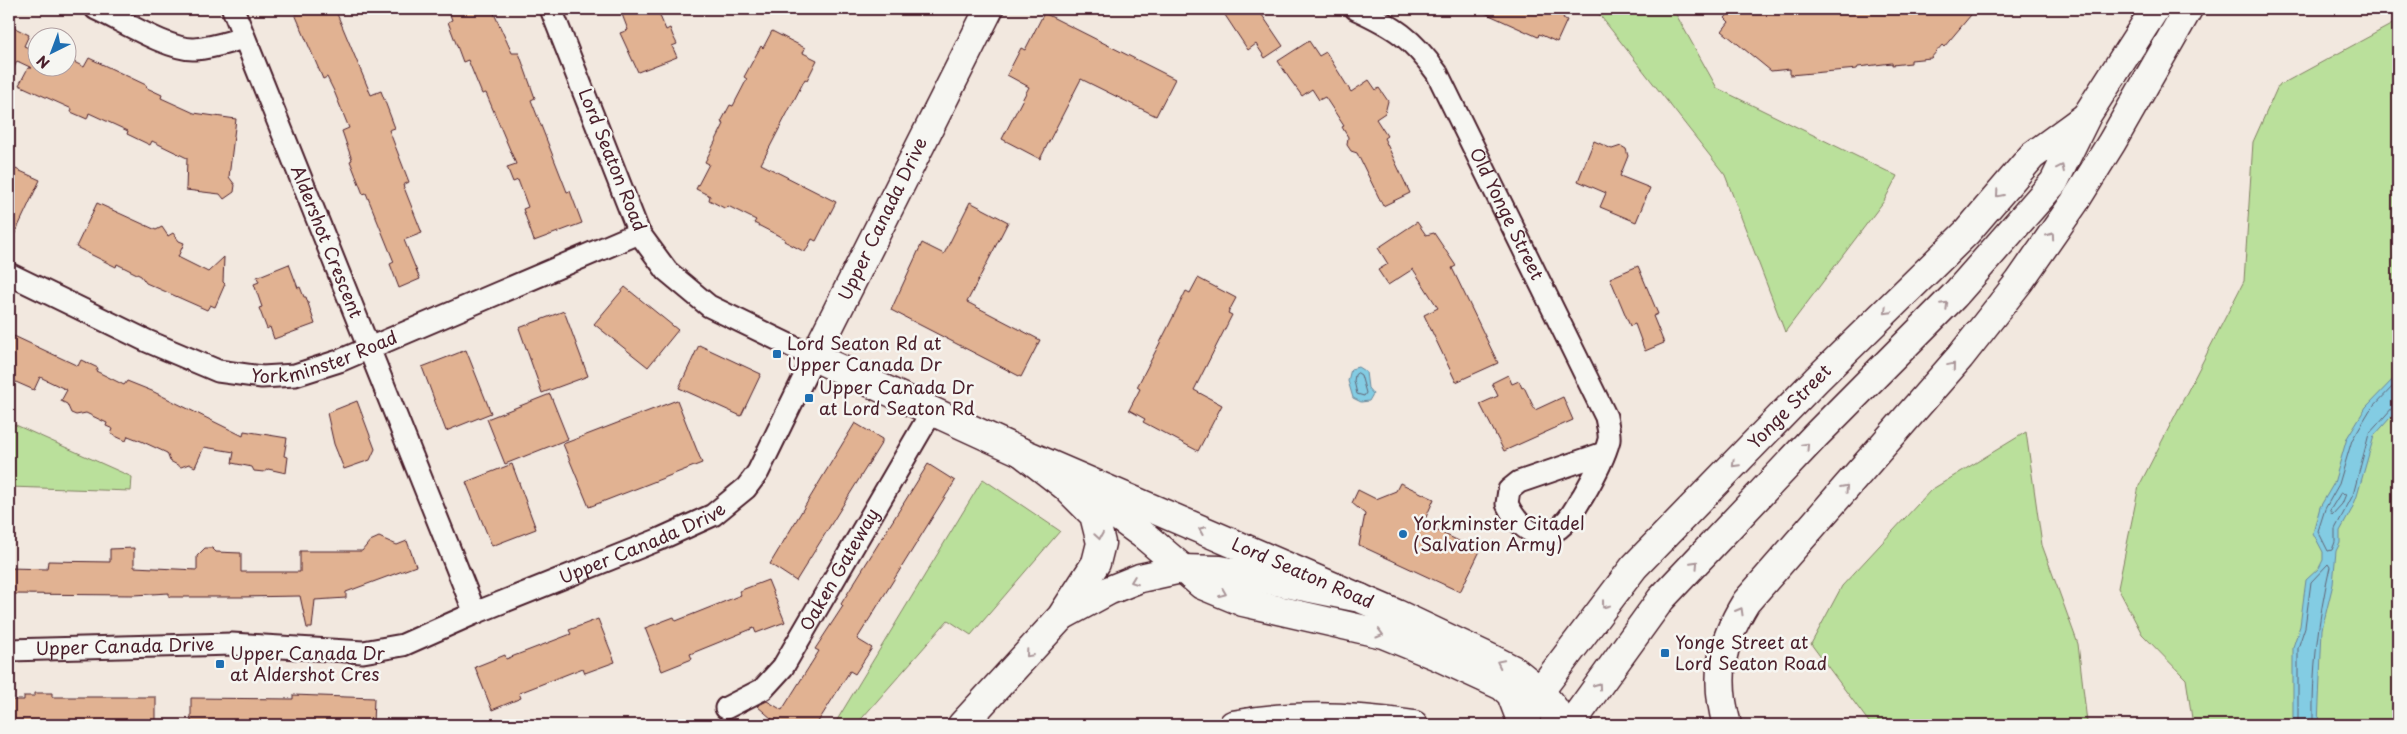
<svg xmlns="http://www.w3.org/2000/svg" width="2407" height="734" font-family="'Playpen Sans',sans-serif">
<rect width="100%" height="100%" fill="#f2e8df"/>
<filter id="ink" filterUnits="userSpaceOnUse"><feTurbulence type="fractalNoise" baseFrequency=".02" numOctaves="2"/><feDisplacementMap in="SourceGraphic" scale="10" xChannelSelector="R" yChannelSelector="G"/><feConvolveMatrix kernelMatrix="1 2 1 2 8 2 1 2 1" color-interpolation-filters="sRGB"/></filter>
<g filter="url(#ink)">
<g fill="#bae09b" stroke="#828063">
<polygon points="1595,9 1673,9 1717,88 1897,176 1884,201 1785,332 1725,175"/>
<polygon points="2398,21 2398,725 2193,725 2186,679 2142,634 2118,588 2139,486 2244,281 2253,142 2278,86"/>
<polygon points="9,422 132,477 131,491 9,487"/>
<polygon points="2026,432 2042,545 2078,644 2087,722 2084,725 1871,725 1811,644 1842,586 1931,490"/>
<polygon points="983,479 1060,531 971,635 948,620 856,725 834,725"/>
</g>
<g fill="#83cce3" stroke="#6c8799">
<polygon points="1358,367 1366,372 1368,388 1373,394 1369,401 1361,402 1353,398 1348,381 1351,369"/>
<polygon points="2398,374 2398,409 2374,436 2357,496 2352,509 2340,531 2340,543 2336,551 2333,584 2322,629 2318,725 2293,725 2293,647 2300,626 2306,580 2319,568 2323,560 2323,552 2313,533 2320,507 2334,483 2347,438 2366,407"/>
</g>
<g fill="none" stroke-linecap="round" stroke-linejoin="round">
<g stroke="#616475" stroke-width="1">
<polygon points="1358,373 1361,375 1366,393 1364,396 1357,394 1354,381 1355,375"/>
<polyline points="2398,381 2370,410 2352,440 2339,484 2325,509 2318,531 2328,551 2332,550 2335,542 2335,529 2353,495 2369,434 2393,407 2398,406"/>
<polygon points="2341,493 2346,494 2342,504 2332,515 2330,511"/>
<path d="M2298,725V648L2305,627L2311,582L2328,564L2330,567C2318,620 2312,670 2313,725"/>
</g>
</g>
<g fill="#e1b292" stroke="#4a1f2b">
<polygon points="308,9 335,9 371,95 381,91 395,128 389,130 409,182 403,185 422,233 404,240 420,279 399,288 390,264 394,262 366,193 363,194 350,161 352,160 342,131 349,128 334,91 327,77 323,79 295,14"/>
<polygon points="448,9 492,9 512,53 519,53 535,98 531,100 567,192 570,191 582,223 534,241 523,209 528,207 518,180 513,182 507,167 516,164 486,93 482,94 468,60 463,62 448,22 452,20"/>
<polygon points="620,9 657,9 666,30 670,28 673,36 677,44 672,46 677,57 638,72 620,33 628,30"/>
<polygon points="1221,9 1258,9 1283,46 1265,58 1256,44 1248,50"/>
<polygon points="1476,9 1568,9 1563,18 1567,20 1557,42 1539,34 1538,37"/>
<polygon points="1733,9 1976,9 1944,47 1942,45 1931,58 1911,60 1911,63 1892,65 1892,63 1858,67 1857,69 1790,75 1790,69 1771,71 1722,31 1729,22 1725,18"/>
<polygon points="1044,13 1175,79 1156,116 1081,79 1040,159 1002,139 1029,87 1007,75 1021,48 1025,50"/>
<polygon points="9,25 29,35 24,46 38,52 38,68 68,68 68,59 84,67 89,58 146,85 147,88 162,95 161,98 194,113 236,119 229,177 235,185 234,192 224,199 220,194 186,190 187,158 152,141 150,145 127,134 128,131 89,113 87,119 71,112 72,109 19,85 28,68 32,68 17,61 9,79"/>
<polygon points="772,31 805,48 803,53 817,60 807,80 805,79 761,164 836,202 816,241 812,239 805,252 784,241 785,239 754,223 756,220 728,206 726,209 709,200 710,196 696,189 709,164 705,162 724,124 721,122 730,105 733,106 747,79 744,77 761,46 763,48"/>
<polygon points="1309,41 1319,56 1326,52 1351,92 1369,80 1376,90 1379,88 1388,101 1385,113 1376,119 1387,136 1384,138 1410,193 1383,206 1357,153 1351,151 1347,145 1348,137 1342,127 1344,126 1325,97 1319,100 1312,89 1302,96 1289,78 1278,61"/>
<polygon points="1594,141 1612,149 1621,146 1626,149 1628,156 1620,176 1650,188 1636,222 1600,207 1606,193 1578,181"/>
<polygon points="9,166 40,180 9,246"/>
<polygon points="970,202 1008,222 967,302 1040,340 1021,377 891,310 922,243 944,254"/>
<polygon points="97,203 156,230 162,227 168,236 173,233 179,241 184,243 178,257 208,272 224,257 223,282 225,284 215,307 210,305 207,310 146,283 141,276 117,264 116,267 76,247"/>
<polygon points="1417,222 1426,235 1434,233 1456,266 1452,268 1498,363 1456,382 1424,315 1438,308 1413,269 1388,285 1378,270 1388,264 1378,248"/>
<polygon points="289,264 298,288 300,287 304,297 306,297 315,324 274,339 270,327 267,329 259,308 262,307 254,284 259,282 257,277"/>
<polygon points="1638,266 1658,314 1653,316 1664,343 1645,351 1635,324 1630,326 1610,278"/>
<polygon points="1198,278 1236,298 1228,313 1232,315 1194,390 1222,405 1198,451 1143,422 1145,419 1129,410 1140,389 1137,387 1165,333 1186,291 1190,293"/>
<polygon points="625,287 678,330 648,367 594,324"/>
<polygon points="564,311 588,376 542,393 519,328"/>
<polygon points="14,336 78,366 81,360 98,368 96,371 124,385 127,381 152,391 243,436 244,431 287,438 284,456 288,457 286,473 268,469 264,472 254,471 252,467 232,463 234,452 204,447 195,467 189,464 181,467 170,461 167,453 141,441 128,436 126,441 111,434 113,429 106,426 107,423 86,413 76,415 71,413 67,404 61,401 67,390 40,377 34,390 9,379 9,347"/>
<polygon points="699,345 761,374 741,416 679,388"/>
<polygon points="466,350 491,413 446,431 422,367"/>
<polygon points="1508,375 1512,384 1519,381 1522,388 1524,387 1535,410 1563,397 1573,420 1504,451 1480,404 1498,396 1492,383"/>
<polygon points="550,394 568,439 505,464 487,419"/>
<polygon points="677,400 702,463 589,507 563,444"/>
<polygon points="357,401 375,449 370,460 344,469 334,444 327,413"/>
<polygon points="855,423 882,439 882,442 796,581 770,564"/>
<polygon points="512,464 536,529 492,546 466,482"/>
<polygon points="928,464 955,481 857,639 872,648 855,674 850,671 816,725 768,725 772,719 757,706 767,701 782,710 819,651 815,649 843,606 841,604"/>
<polygon points="1400,483 1434,499 1423,524 1480,551 1460,592 1359,545 1365,514 1352,503 1358,490 1376,499 1396,491"/>
<polygon points="379,537 397,545 407,541 416,566 346,592 346,598 315,600 312,628 307,628 300,596 241,597 169,597 169,593 134,595 9,594 9,568 47,569 48,561 110,562 110,549 134,548 134,567 197,570 197,556 205,548 212,548 216,552 241,553 241,572 300,572 300,551 362,551 370,541"/>
<polygon points="768,580 785,622 756,633 754,628 690,654 692,659 662,671 645,628 674,617 676,621 741,595 739,591"/>
<polygon points="598,619 615,662 585,673 583,668 519,693 521,698 492,710 475,667 505,655 506,659 571,634 569,630"/>
<polygon points="35,693 52,693 52,697 156,697 156,725 9,725 9,700 24,700 24,696 35,696"/>
<polygon points="293,695 374,698 373,725 191,725 191,698 293,699"/>
</g>
<g fill="none" stroke-linecap="round" stroke-linejoin="round">
<g stroke="#4a1f2b" stroke-width="25">
<g id="street">
<path d="M96,9C121,20 170,51 195,49C212,48 228,42 244,38"/>
<path id="s1" d="M233,9L475,613"/>
<path id="s2" d="M1356,9C1395,27 1412,38 1437,73L1606,417C1607,424 1610,433 1609,440C1604,459 1593,479 1583,496C1578,503 1574,512 1568,519C1545,548 1521,532 1507,504L1509,490L1519,482L1604,453"/>
<path id="s3" d="M9,274L147,341L218,371L262,377L295,375L339,361L639,233"/>
<path id="s4" d="M9,650L232,644L363,652L403,645L475,613L660,539L713,515L746,488L758,472L814,357L709,306L667,271L639,233L551,9"/>
<path id="s5" d="M726,708L763,689L783,667L932,411"/>
</g>
</g>
<g stroke="#4a1f2b" stroke-width="31">
<g id="secondary">
<path id="s6" d="M989,9L814,357L1021,452L1397,614L1492,659L1514,670L1540,691L1555,710V725"/>
<polyline points="1083,491 1146,537 1202,585 1243,602 1383,634 1437,656 1502,686 1511,694 1522,723"/>
</g>
</g>
<g stroke="#4a1f2b" stroke-width="31">
<g id="primary">
<path id="s7" d="M1521,725L1540,691L1634,567L1817,379L1967,232L2032,156L2084,118"/>
<polyline points="1570,725 1661,599 1816,435 1954,296 2054,182 2087,115 2155,9"/>
</g>
</g>
<g stroke="#4a1f2b" stroke-width="31">
<g id="highway">
<polyline points="1064,615 1110,590 1140,578 1181,569 1220,570 1360,598"/>
<polyline points="962,725 1061,617 1096,563 1101,543 1094,515 1065,486 1021,452"/>
<path d="M1233,725C1293,713 1354,716 1414,725"/>
<path d="M1727,725C1714,678 1720,644 1746,602L1960,357L2019,282L2074,203L2112,142L2188,9"/>
</g>
</g>
<use href="#street" stroke="#f6f6f2" stroke-width="21"/>
<use href="#secondary" stroke="#f6f6f2" stroke-width="28"/>
<use href="#primary" stroke="#f6f6f2" stroke-width="28"/>
<use href="#highway" stroke="#f6f6f2" stroke-width="28"/>
</g>
<defs><path id="oneway-chevron" d="M-2-3.5L2.5 0L-2 3.5" fill="none" stroke-width="1.6" stroke-linecap="round" stroke-linejoin="round" transform="scale(1.25)"/></defs>
<g stroke="#a99598">
<use href="#oneway-chevron" transform="translate(2061 168) rotate(-64)"/>
<use href="#oneway-chevron" transform="translate(1999 194) rotate(131)"/>
<use href="#oneway-chevron" transform="translate(2051 236) rotate(-55)"/>
<use href="#oneway-chevron" transform="translate(1945 305) rotate(-45)"/>
<use href="#oneway-chevron" transform="translate(1887 311) rotate(135)"/>
<use href="#oneway-chevron" transform="translate(1952 366) rotate(-50)"/>
<use href="#oneway-chevron" transform="translate(1806 446) rotate(-47)"/>
<use href="#oneway-chevron" transform="translate(1735 464) rotate(134)"/>
<use href="#oneway-chevron" transform="translate(1845 488) rotate(-48)"/>
<use href="#oneway-chevron" transform="translate(1202 530) rotate(-157)"/>
<use href="#oneway-chevron" transform="translate(1099 536) rotate(81)"/>
<use href="#oneway-chevron" transform="translate(1695 564) rotate(-47)"/>
<use href="#oneway-chevron" transform="translate(1134 581) rotate(159)"/>
<use href="#oneway-chevron" transform="translate(1223 593) rotate(22)"/>
<use href="#oneway-chevron" transform="translate(1605 605) rotate(127)"/>
<use href="#oneway-chevron" transform="translate(1740 611) rotate(-60)"/>
<use href="#oneway-chevron" transform="translate(1380 634) rotate(16)"/>
<use href="#oneway-chevron" transform="translate(1029 654) rotate(131)"/>
<use href="#oneway-chevron" transform="translate(1500 663) rotate(-154)"/>
<use href="#oneway-chevron" transform="translate(1598 686) rotate(-54)"/>
</g>
</g>
<g fill="#1f6fb2" stroke="#f6f6f2" stroke-width="2">
<rect x="772" y="349" width="10" height="10" rx="2.5"/>
<rect x="804" y="393" width="10" height="10" rx="2.5"/>
<circle cx="1403" cy="534" r="5"/>
<rect x="1660" y="648" width="10" height="10" rx="2.5"/>
<rect x="215" y="659" width="10" height="10" rx="2.5"/>
</g>
<g text-anchor="middle" stroke-width="5" stroke-linejoin="round" paint-order="stroke">
<g font-size="18" fill="#4a1f2b" stroke="#f6f6f2">
<text transform="translate(612 160) rotate(68)" y="6">Lord Seaton Road</text>
<text dy="6" stroke="none"><textPath href="#s2" startOffset="262">Old Yonge Street</textPath></text>
<text transform="translate(883 219) rotate(-64)" y="6">Upper Canada Drive</text>
<text dy="6" stroke="none"><textPath href="#s1" startOffset="251">Aldershot Crescent</textPath></text>
<text dy="6" stroke="none"><textPath href="#s3" startOffset="340">Yorkminster Road</textPath></text>
<text dy="6" stroke="none"><textPath href="#s7" startOffset="418">Yonge Street</textPath></text>
<text dy="6" stroke="none"><textPath href="#s4" startOffset="655">Upper Canada Drive</textPath></text>
<text dy="6" stroke="none"><textPath href="#s5" startOffset="184">Oaken Gateway</textPath></text>
<text dy="6" stroke="none"><textPath href="#s6" startOffset="924">Lord Seaton Road</textPath></text>
<text dy="6" stroke="none"><textPath href="#s4" startOffset="116">Upper Canada Drive</textPath></text>
</g>
<g font-size="18" fill="#4a1f2b" stroke="#f6f6f2" text-anchor="start">
<text x="787" y="350">Lord Seaton Rd at<tspan x="787" dy="21">Upper Canada Dr</tspan></text>
<text x="819" y="394">Upper Canada Dr<tspan x="819" dy="21">at Lord Seaton Rd</tspan></text>
<text x="1413" y="530">Yorkminster Citadel<tspan x="1413" dy="21">(Salvation Army)</tspan></text>
<text x="1675" y="649">Yonge Street at<tspan x="1675" dy="21">Lord Seaton Road</tspan></text>
<text x="230" y="660">Upper Canada Dr<tspan x="230" dy="21">at Aldershot Cres</tspan></text>
</g>
</g>
<rect width="2407" height="734" fill="none" stroke="#f6f6f2" stroke-width="30"/>
<rect x="15" y="15" width="2377" height="704" fill="none" stroke="#4a1f2b" stroke-width="2" filter="url(#ink)"/>
<g transform="translate(52 52) rotate(222)"><circle r="24" fill="#f6f6f2" stroke="#b1a0a2"/>
<path d="M0-4L9 19L0 12L-9 19Z" fill="#1f6fb2"/>
<text y="-8" font-size="14" font-weight="bold" text-anchor="middle" fill="#4a1f2b">N</text>
</g>
</svg>
